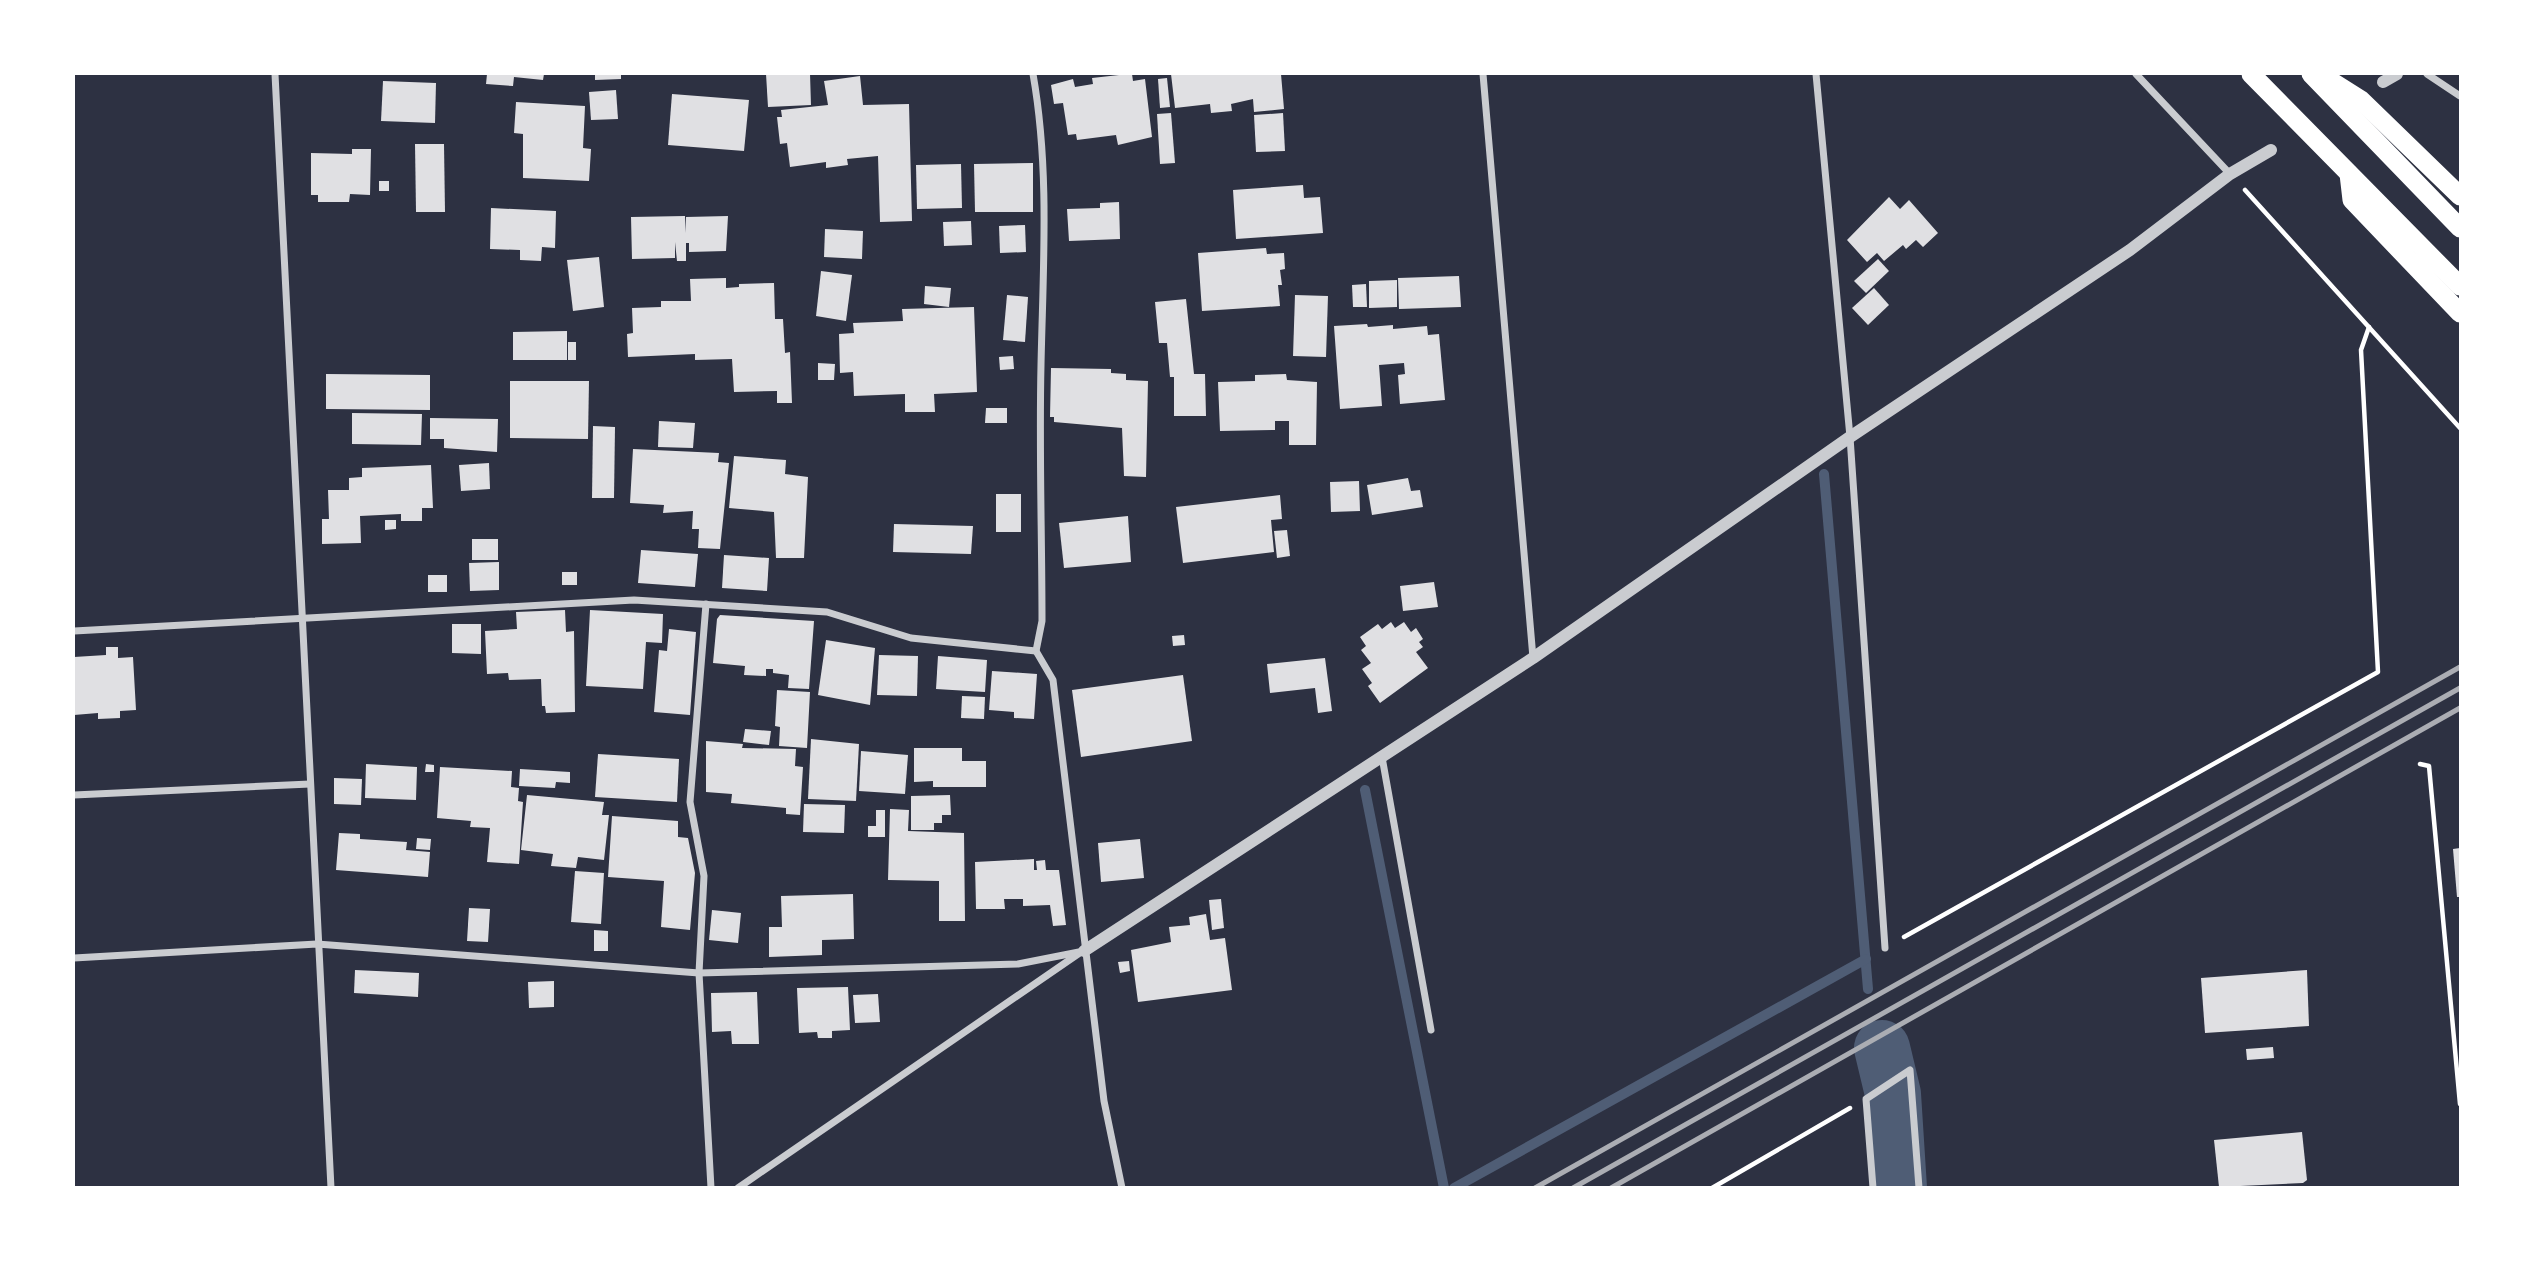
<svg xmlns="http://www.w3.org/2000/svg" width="2534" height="1261" font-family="'Roboto Condensed',sans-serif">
<rect width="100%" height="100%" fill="#2d3142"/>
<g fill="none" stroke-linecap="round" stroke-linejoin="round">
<g stroke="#4f5d75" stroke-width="10">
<polyline points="1824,474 1868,989"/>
<polyline points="1365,790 1444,1188"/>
<polyline points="1454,1188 1866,959"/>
</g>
<polyline stroke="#4f5d75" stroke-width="56" points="1882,1048 1893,1094 1899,1188"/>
</g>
<g fill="#e0e0e3">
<polygon points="487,74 544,74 543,80 514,77 513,86 486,84"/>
<polygon points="595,74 621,74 621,79 595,80"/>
<polygon points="766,74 810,74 811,105 768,107"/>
<polygon points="1128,74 1132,74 1133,81 1145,79 1152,137 1118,145 1116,135 1077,140 1076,134 1068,135 1063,103 1054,104 1051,85 1073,79 1075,87 1093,84 1092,78"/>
<polygon points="1171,74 1281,74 1284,109 1254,112 1253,99 1231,104 1232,111 1211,113 1210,104 1175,108"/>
<polygon points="860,76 863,105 909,104 912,221 880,222 878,156 847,159 848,165 826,168 826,162 790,167 787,143 780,144 777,117 782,117 781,110 828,105 824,81"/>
<polygon points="1167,78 1170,107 1160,108 1158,79"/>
<polygon points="383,81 436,83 435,123 381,121"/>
<polygon points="616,90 618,119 591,120 589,92"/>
<polygon points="672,94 749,100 744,151 668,145"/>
<polygon points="516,102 585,106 583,148 591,149 589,181 523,178 523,134 514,133"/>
<polygon points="1171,113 1175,163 1160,164 1157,114"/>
<polygon points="1283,113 1285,151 1256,152 1254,115"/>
<polygon points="415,144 444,144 445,212 416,212"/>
<polygon points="352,149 371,149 370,195 350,194 349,202 318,202 318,195 311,195 311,153 352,154"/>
<polygon points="1033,163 1033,212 975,212 974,164"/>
<polygon points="961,164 962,208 917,209 916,165"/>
<rect x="379" y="181" width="10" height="10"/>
<polygon points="1303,185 1304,198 1320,197 1323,233 1236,239 1233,190"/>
<polygon points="1889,197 1900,209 1909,200 1938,233 1923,247 1916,240 1906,249 1903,245 1884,261 1877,253 1867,262 1847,240"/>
<polygon points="1119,202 1120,239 1069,241 1067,209 1100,208 1100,203"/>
<polygon points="491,208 556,211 555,248 542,247 541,261 520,260 520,250 490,249"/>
<polygon points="685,216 685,233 686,217 728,216 726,251 689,252 689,243 686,243 686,261 677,261 675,242 675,258 632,259 631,217"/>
<polygon points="971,221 972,245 944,246 943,222"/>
<polygon points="1025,225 1026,252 1000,253 999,226"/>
<polygon points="825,229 863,231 862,259 824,257"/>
<polygon points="1266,248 1267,254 1284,253 1285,269 1280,270 1282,285 1278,285 1280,306 1202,311 1198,253"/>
<polygon points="599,257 604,307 573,311 567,260"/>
<polygon points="1878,259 1889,271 1866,293 1854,281"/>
<polygon points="821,271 852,275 846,321 816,316"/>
<polygon points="1459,276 1461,307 1399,309 1398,278"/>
<polygon points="726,278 726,288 739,287 739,284 774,283 775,319 783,319 785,353 790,352 792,403 777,403 777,391 734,392 732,359 695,360 695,354 628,357 627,334 633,333 632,308 661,307 661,301 691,301 690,279"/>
<polygon points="1397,280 1397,307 1369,308 1369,281"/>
<polygon points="1366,284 1367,307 1353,307 1352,285"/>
<polygon points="925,286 951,288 949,307 924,304"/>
<polygon points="1874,288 1889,305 1868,325 1852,308"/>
<polygon points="1007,295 1028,297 1025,342 1003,340"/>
<polygon points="1295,295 1328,296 1326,357 1293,356"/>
<polygon points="1186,299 1194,374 1205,374 1206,416 1174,416 1174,377 1170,377 1167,343 1159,343 1155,302"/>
<polygon points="974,307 977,392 934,394 935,412 905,412 905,394 854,396 853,372 840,373 839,334 854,333 853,323 903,321 902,309"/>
<polygon points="1367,324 1368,327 1393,325 1393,329 1427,326 1428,335 1439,334 1445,400 1400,404 1398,375 1405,374 1404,363 1379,365 1382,406 1340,409 1334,326"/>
<polygon points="567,331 567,360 513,360 513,332"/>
<rect x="568" y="342" width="8" height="18"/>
<polygon points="1013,356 1014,369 1000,370 999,357"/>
<polygon points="818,363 835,364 834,380 818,380"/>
<polygon points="1051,368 1111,369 1111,373 1126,374 1126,380 1148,381 1146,477 1124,476 1122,428 1054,422 1054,417 1050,417"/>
<polygon points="326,374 430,375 430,410 326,409"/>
<polygon points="1286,374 1287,380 1317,382 1316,445 1289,445 1289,421 1275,421 1275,430 1220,431 1218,382 1255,381 1255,375"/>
<polygon points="510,381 589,381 588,439 510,438"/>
<polygon points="986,408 1007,408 1007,423 985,423"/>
<polygon points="352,413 422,414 421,445 352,444"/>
<polygon points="430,418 498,419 497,452 444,448 444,439 430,439"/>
<polygon points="659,421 695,423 693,448 658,447"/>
<polygon points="593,426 615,427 614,498 592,498"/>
<polygon points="633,449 719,453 718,462 729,463 720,549 698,548 699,529 692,529 693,511 663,513 664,505 630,503"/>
<polygon points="734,456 786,460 785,474 808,477 804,558 776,558 774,512 729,508"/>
<polygon points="489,463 490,489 461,491 459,465"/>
<polygon points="431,465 433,508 422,508 422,521 401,521 401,514 360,516 361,543 322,544 322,519 329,519 328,490 349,490 349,478 362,477 362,468"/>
<polygon points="1408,478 1411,491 1420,490 1423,507 1372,515 1367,485"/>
<polygon points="1359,481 1360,511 1331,512 1330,482"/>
<rect x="996" y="494" width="25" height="38"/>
<polygon points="1280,495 1282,519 1271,520 1274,552 1183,563 1176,507"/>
<polygon points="1128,516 1131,562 1064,568 1059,523"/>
<polygon points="385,520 396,520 396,529 385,530"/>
<polygon points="894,524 973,526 971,554 893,552"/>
<polygon points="1287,530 1290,556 1277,558 1274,531"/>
<rect x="472" y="539" width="26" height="21"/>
<polygon points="641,550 698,554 695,587 638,583"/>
<polygon points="724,555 769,558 767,591 722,588"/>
<polygon points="499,562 499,590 470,591 469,563"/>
<rect x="562" y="572" width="15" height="13"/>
<rect x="428" y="575" width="19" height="17"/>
<polygon points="1434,582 1438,607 1403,611 1400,586"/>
<polygon points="565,610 566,632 574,631 575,712 546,713 545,706 542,706 541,679 509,680 508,673 487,674 485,631 517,629 516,612"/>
<polygon points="590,610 663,614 662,643 646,642 643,689 586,686"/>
<polygon points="720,615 814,621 809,689 788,688 789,675 773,673 773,669 766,669 766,676 744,675 745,666 713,663 717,619"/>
<polygon points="1391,622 1395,628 1404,622 1411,632 1416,628 1423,639 1419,642 1423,647 1416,652 1428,668 1380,703 1368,686 1372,683 1362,669 1371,663 1361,650 1366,646 1360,637 1378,624 1382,629"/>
<polygon points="452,624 481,624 481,654 452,653"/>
<polygon points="669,629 696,632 690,715 654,712 659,650 667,651"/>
<polygon points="1184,635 1185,645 1173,646 1172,636"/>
<polygon points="826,640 875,648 870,705 818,695"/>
<polygon points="106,647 118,647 118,658 133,657 136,710 120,711 120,718 98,719 98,713 74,715 74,657 106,655"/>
<polygon points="879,655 918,656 917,696 877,695"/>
<polygon points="938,656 987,660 985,692 936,689"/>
<polygon points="1325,658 1332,711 1318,713 1315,688 1270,693 1267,664"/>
<polygon points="992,671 1037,674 1034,719 1014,718 1014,712 989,710"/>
<polygon points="1183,675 1192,741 1081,757 1072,690"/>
<polygon points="777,690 810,692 807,748 779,746 780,727 775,726"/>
<polygon points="962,696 985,697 984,719 961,718"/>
<polygon points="745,729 771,731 769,745 743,742"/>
<polygon points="811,739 859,744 856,801 808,799"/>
<polygon points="706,741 743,744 742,748 796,749 795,766 803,767 800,815 786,814 786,808 731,803 732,794 706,792"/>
<polygon points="914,748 962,748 962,761 986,761 986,787 933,787 933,781 914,782"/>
<polygon points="861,751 908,755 905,794 859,791"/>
<polygon points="598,754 679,759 677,802 595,797"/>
<polygon points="366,764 417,767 416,800 365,798"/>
<polygon points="426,764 434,765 434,772 425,772"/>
<polygon points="440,767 512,771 511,787 519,788 518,801 523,802 519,864 487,862 490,828 470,827 471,821 437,818"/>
<polygon points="520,769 570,772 570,783 556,782 555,788 519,786"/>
<polygon points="334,778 362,779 361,805 334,804"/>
<polygon points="527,795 604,802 602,815 609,815 604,860 578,857 576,868 551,866 553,854 521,850"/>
<polygon points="950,795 951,815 942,815 942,823 934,823 934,830 911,830 911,796"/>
<polygon points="804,804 845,805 844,833 803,832"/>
<polygon points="890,809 909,810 908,831 964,833 965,921 939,921 939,881 888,880"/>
<polygon points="876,810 885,810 885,837 868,837 868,826 876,826"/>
<polygon points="612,816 678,821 678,837 688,838 695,873 690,930 661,927 664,881 608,877"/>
<polygon points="339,833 360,834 360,839 407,842 406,850 430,852 428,877 336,870"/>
<polygon points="417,838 431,839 430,850 416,849"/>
<polygon points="1140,839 1144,878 1101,882 1098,843"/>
<polygon points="2460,848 2460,897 2457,897 2453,849"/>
<polygon points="1034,859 1034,870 1037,870 1036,861 1045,860 1046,870 1059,870 1066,925 1053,926 1050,905 1023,906 1023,899 1004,899 1005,909 976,909 975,862"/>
<polygon points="575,871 604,873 601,924 571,922"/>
<polygon points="853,894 854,939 822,940 822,955 769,957 769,927 782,927 781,896"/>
<polygon points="1221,899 1224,928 1212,930 1209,900"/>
<polygon points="469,908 490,909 488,942 467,941"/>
<polygon points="712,910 741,913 738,943 709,940"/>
<polygon points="1206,914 1210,940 1225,938 1232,990 1138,1002 1131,950 1171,942 1169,927 1190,925 1189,917"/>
<polygon points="594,930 608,931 608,951 594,951"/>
<polygon points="1129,961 1130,971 1120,973 1118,962"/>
<polygon points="355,970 419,973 418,997 354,993"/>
<polygon points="2307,970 2309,1026 2205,1033 2201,978"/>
<polygon points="554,981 554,1007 529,1008 528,982"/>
<polygon points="848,987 850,1030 832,1031 832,1038 818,1038 817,1032 799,1033 797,988"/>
<polygon points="757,992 759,1044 732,1044 731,1031 712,1032 711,993"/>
<polygon points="878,994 880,1022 855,1023 853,995"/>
<polygon points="2273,1047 2274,1058 2247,1060 2246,1049"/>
<polygon points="2302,1132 2307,1180 2303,1183 2219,1187 2214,1140"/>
</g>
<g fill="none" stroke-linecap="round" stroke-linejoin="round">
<g stroke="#fff" stroke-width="4.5">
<polyline points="2245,190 2460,428"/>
<polyline points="2420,764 2429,766 2460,1104"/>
<polyline points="1904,937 2378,672 2361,350 2369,327"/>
<polyline points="1712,1188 1850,1108"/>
</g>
<g stroke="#caccd0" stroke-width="7">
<polyline points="275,74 331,1188"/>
<path d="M1033,74C1050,170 1043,268 1041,365C1039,451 1042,536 1042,621L1036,651L1053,680L1104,1101L1122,1188"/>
<polyline points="1483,74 1533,658"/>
<polyline points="1816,74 1850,437 1885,948"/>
<polyline points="2136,74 2230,174"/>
<polyline points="2427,74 2460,96"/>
<polyline points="706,604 690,802 704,876 699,973 711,1188"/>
<polyline points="74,631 634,600 827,612 911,638 1036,651"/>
<polyline points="1382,757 1431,1030"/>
<polyline points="74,795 310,784"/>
<polyline points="74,958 317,944 699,973 1018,964 1084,951"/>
<polyline points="738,1188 1081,952"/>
<polyline points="1873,1188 1866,1099 1910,1070 1919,1188"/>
</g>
<g stroke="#caccd0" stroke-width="12">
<polyline points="2383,82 2397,74"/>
<polyline points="1084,951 1533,658 1850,437 2130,250 2230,174 2271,150"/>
</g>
<g stroke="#fff" stroke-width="19">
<polyline points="2251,74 2460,286"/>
<polyline points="2311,74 2460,228"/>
<polyline points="2323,76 2361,100 2460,196"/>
<polyline points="2349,174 2352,200 2460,313"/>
</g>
<g stroke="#abadb3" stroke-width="5">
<polyline points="1535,1188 2460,667"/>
<polyline points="1573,1188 2460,688"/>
<polyline points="1611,1188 2460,708"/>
</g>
</g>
<rect width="2534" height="1261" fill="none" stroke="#ffffff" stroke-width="150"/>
</svg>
